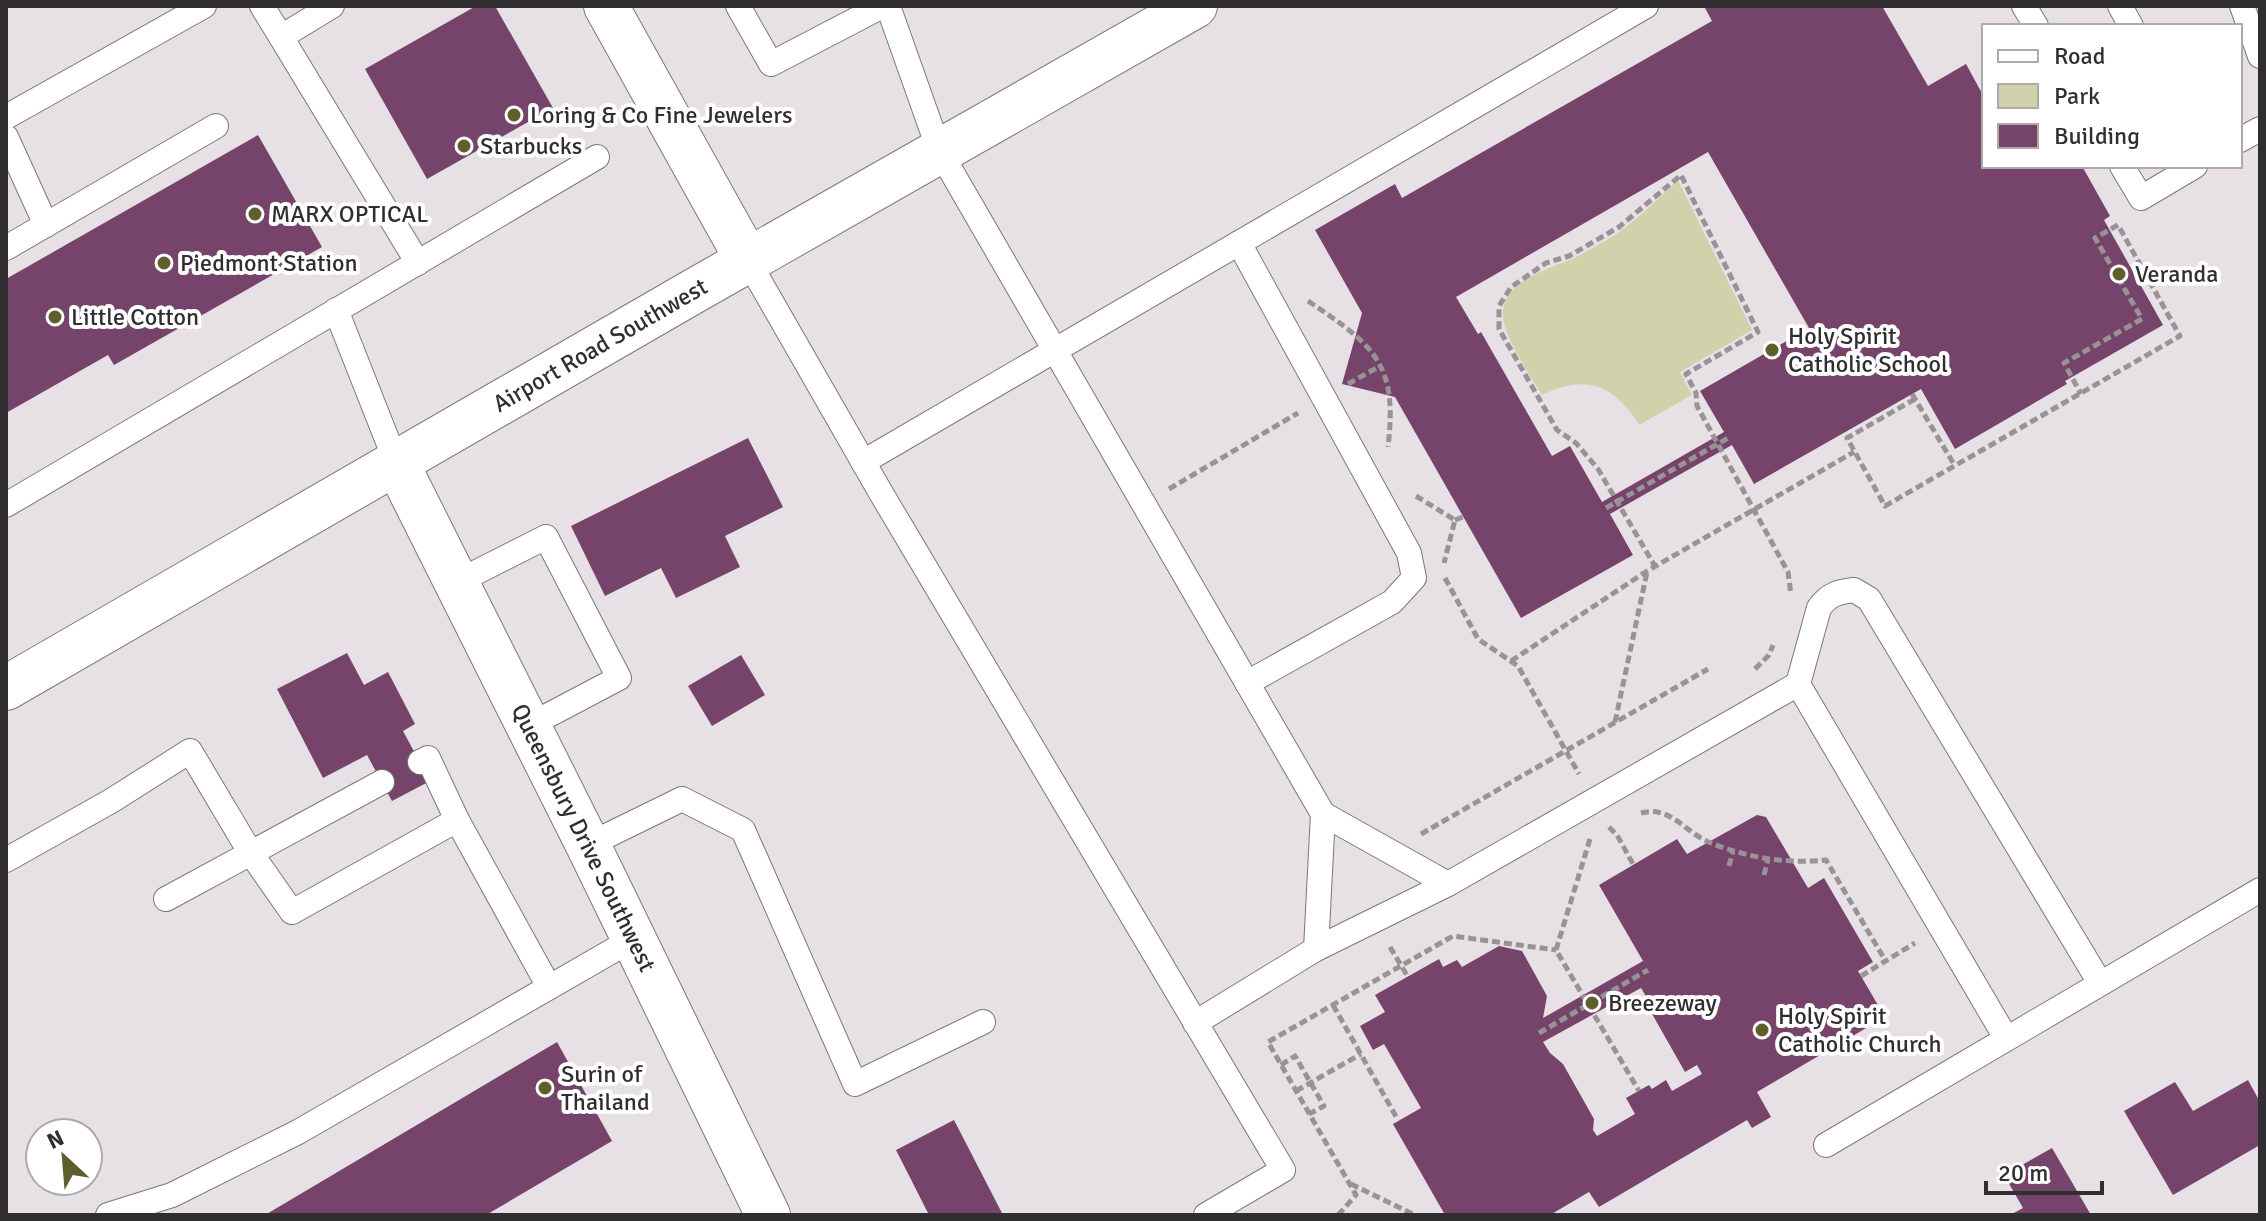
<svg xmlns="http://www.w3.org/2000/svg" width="2266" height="1221" font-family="Signika,sans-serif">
<rect width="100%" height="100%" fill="#e7e0e5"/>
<path fill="#d0d2ab" d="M1678,180L1752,330L1680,372L1692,395L1639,425C1614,384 1585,374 1542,395C1530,375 1501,334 1503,311C1506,279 1550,269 1574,258C1590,250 1608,240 1622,230C1642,215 1660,197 1678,180Z"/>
<g fill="#76446a" fill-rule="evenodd">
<polygon points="476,6 495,6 553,108 427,179 365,69"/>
<path d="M1709,6H1882L1928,86L1966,64L1984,97V166H2082L2110,216L2104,220L2163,325L2065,381L2067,384L1955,449L1921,389L1754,484L1732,445L1610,514L1633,555L1521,618L1395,397L1342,384L1362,313L1315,230L1395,184L1402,198L1712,21L1705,8ZM1708,152L1809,328L1700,391L1724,432L1602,502L1570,446L1552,456L1481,332L1478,334L1456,297Z"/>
<polygon points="258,135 322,247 114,365 108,355 6,413 6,279"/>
<polygon points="748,438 783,507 725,536 740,567 676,598 661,568 605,596 571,526"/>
<polygon points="347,653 364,685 388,672 415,724 403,731 430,781 392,801 367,755 323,778 277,689"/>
<polygon points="741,655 765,695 712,726 688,686"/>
<path d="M1757,815L1766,817L1808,888L1824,878L1873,962L1858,971L1885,1017L1757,1092L1771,1117L1752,1128L1747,1120L1599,1207L1589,1192L1550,1215H1445L1393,1124L1421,1108L1384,1044L1373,1050L1360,1026L1385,1012L1375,995L1439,959L1443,967L1457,960L1462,967L1499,946L1522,951L1547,996L1543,1018L1643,961L1599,885L1677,839L1687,854ZM1641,988L1650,1003L1647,1005L1685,1072L1697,1065L1702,1074L1672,1091L1666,1080L1652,1089L1649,1085L1626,1098L1635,1114L1597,1136L1593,1130L1594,1119L1563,1064L1550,1053L1543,1042Z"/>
<polygon points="557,1042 612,1141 486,1215 265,1215"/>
<polygon points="2248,1080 2260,1102 2260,1145 2173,1195 2124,1111 2175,1082 2193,1111"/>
<polygon points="954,1120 1003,1215 929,1215 896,1150"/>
<polygon points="2052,1148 2091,1215 2010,1215 2023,1208 2004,1175"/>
</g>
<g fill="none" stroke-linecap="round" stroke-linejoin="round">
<g stroke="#7c767a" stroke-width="26">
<g id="lane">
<polyline points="262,6 281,37"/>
<polyline points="332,6 281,37 418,263"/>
<polyline points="738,6 771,64 882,6"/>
<polyline points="888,6 939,150 1323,814 1316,949"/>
<polyline points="2024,6 2036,26"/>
<polyline points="2120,6 2131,26"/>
<polyline points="2242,6 2260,56"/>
<polyline points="6,117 204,6"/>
<polyline points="6,137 46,225"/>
<polyline points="2240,140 2260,129"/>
<polyline points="2122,166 2141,198 2195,166"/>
<polyline points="1239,243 1409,553 1414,578 1392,602 1247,683"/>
<polyline points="6,248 216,126"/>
<polyline points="748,261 881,493 1283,1170 1206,1215"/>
<polyline points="336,310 396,462"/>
<polyline points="863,462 1646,6"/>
<polyline points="6,505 597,157"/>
<polyline points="457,582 546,537 619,678 528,726"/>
<path d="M1798,684L1819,608C1829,594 1838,592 1854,590L1869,599L2100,983"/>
<polyline points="420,762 428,758 457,820"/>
<polyline points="1323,814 1448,884"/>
<polyline points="588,845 682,799 743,830 855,1084 983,1022"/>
<polyline points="6,860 111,801 190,751 250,852 292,912 457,820 549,987"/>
<polyline points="166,899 382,782"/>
<polyline points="1195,1023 1316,949 1448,884 1798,684 2006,1038"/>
<polyline points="1826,1145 2260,890"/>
<polyline points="108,1215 172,1195 298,1132 633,939"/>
</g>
</g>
<g stroke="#7c767a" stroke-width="46">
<g id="street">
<polyline points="606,6 748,261"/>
<path id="s1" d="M396,462L588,845L768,1215"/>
</g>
</g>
<g stroke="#7c767a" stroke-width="46">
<g id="secondary">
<path id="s2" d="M6,688L694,291L1195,6"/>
</g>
</g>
<g stroke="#989396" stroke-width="5" stroke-dasharray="8 4" stroke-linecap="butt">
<path d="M1308,301C1375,346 1398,364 1388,447"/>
<polyline points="1348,384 1380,366"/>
<polyline points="1912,394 1955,466"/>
<polyline points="1915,399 1847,438 1885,506 2180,336 2118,225 2095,238 2142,319 2064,363 2081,394"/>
<polyline points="1169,489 1298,413"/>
<polyline points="1416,496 1455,520 1444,563"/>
<polyline points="1606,508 1728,438"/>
<polyline points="1455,520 1463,517"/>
<polyline points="1656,568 1598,469 1576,443 1557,430 1499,329 1499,306 1511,287 1546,263 1569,256 1619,227 1681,175 1758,332 1686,374 1696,393 1697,406 1788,572 1791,595"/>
<polyline points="1445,578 1478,639 1518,666 1579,774"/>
<polyline points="1511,661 1647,571 1854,452"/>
<polyline points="1755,669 1769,655 1773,645"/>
<polyline points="1615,722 1647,572"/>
<path d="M1641,813C1671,805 1685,833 1711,843C1748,858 1787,864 1826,860L1885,960"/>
<polyline points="1609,827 1617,835 1633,864"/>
<polyline points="1421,834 1708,669"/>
<polyline points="1590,839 1556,950 1639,1091"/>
<polyline points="1729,866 1733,851"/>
<polyline points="1764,875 1768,859"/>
<polyline points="1390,947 1408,977"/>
<polyline points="1861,976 1915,943"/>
<polyline points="1333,1005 1398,1120"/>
<polyline points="1539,1033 1648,970"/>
<polyline points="1281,1065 1295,1056 1324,1106 1309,1114"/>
<polyline points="1296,1091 1361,1054"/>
<polyline points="1351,1184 1415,1215"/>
<polyline points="1338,1215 1356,1195 1268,1042 1453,936 1556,950"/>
</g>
<use href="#lane" stroke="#fff" stroke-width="24"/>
<use href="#street" stroke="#fff" stroke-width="44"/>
<use href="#secondary" stroke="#fff" stroke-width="44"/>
</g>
<g fill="#5e5f2c" stroke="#fff" stroke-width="3">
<circle cx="514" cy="115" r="8"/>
<circle cx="464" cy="146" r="8"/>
<circle cx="255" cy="214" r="8"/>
<circle cx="164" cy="263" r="8"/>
<circle cx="2119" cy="274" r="8"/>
<circle cx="55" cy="317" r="8"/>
<circle cx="1772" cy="350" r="8"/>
<circle cx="1592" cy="1003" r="8"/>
<circle cx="1762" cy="1030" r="8"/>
<circle cx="545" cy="1088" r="8"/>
</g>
<g text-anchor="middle" stroke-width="8" stroke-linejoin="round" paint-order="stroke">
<g font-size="24" fill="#302e30" stroke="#fff" text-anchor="start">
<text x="530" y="123">Loring &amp; Co Fine Jewelers</text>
<text x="480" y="154">Starbucks</text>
<text x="271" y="222">MARX OPTICAL</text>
<text x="180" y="271">Piedmont Station</text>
<text x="2135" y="282">Veranda</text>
<text x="71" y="325">Little Cotton</text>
<text x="1788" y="344">Holy Spirit<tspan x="1788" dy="28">Catholic School</tspan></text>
<text x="1608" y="1011">Breezeway</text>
<text x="1778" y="1024">Holy Spirit<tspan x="1778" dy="28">Catholic Church</tspan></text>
<text x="561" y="1082">Surin of<tspan x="561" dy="28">Thailand</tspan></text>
</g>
<g font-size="24" fill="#302e30" stroke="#fff">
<text dy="8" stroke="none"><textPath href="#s2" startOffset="686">Airport Road Southwest</textPath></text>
<text dy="8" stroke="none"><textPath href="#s1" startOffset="420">Queensbury Drive Southwest</textPath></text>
</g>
</g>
<rect width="2266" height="1221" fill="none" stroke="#302e30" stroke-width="16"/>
<rect x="1982" y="24" width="260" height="144" fill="#ffffff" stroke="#acabac" stroke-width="2"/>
<rect x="1998" y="50" width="40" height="12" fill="#ffffff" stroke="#acabac" stroke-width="2"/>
<text x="2054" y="64" font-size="24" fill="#302e30">Road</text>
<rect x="1998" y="84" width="40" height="24" fill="#d0d2ab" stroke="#acabac" stroke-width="2"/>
<text x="2054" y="104" font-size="24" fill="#302e30">Park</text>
<rect x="1998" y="124" width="40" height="24" fill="#76446a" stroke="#acabac" stroke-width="2"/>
<text x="2054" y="144" font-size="24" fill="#302e30">Building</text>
<g transform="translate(64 1157) rotate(334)"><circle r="38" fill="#ffffff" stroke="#acabac" stroke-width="2"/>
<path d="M0-6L14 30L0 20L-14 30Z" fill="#5e5f2c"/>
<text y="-12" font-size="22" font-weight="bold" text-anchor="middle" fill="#302e30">N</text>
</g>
<path d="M1986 1181v12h116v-12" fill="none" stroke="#302e30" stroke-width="4"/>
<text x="1998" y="1181" font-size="24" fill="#302e30" stroke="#ffffff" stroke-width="6" paint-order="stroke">20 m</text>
</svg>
